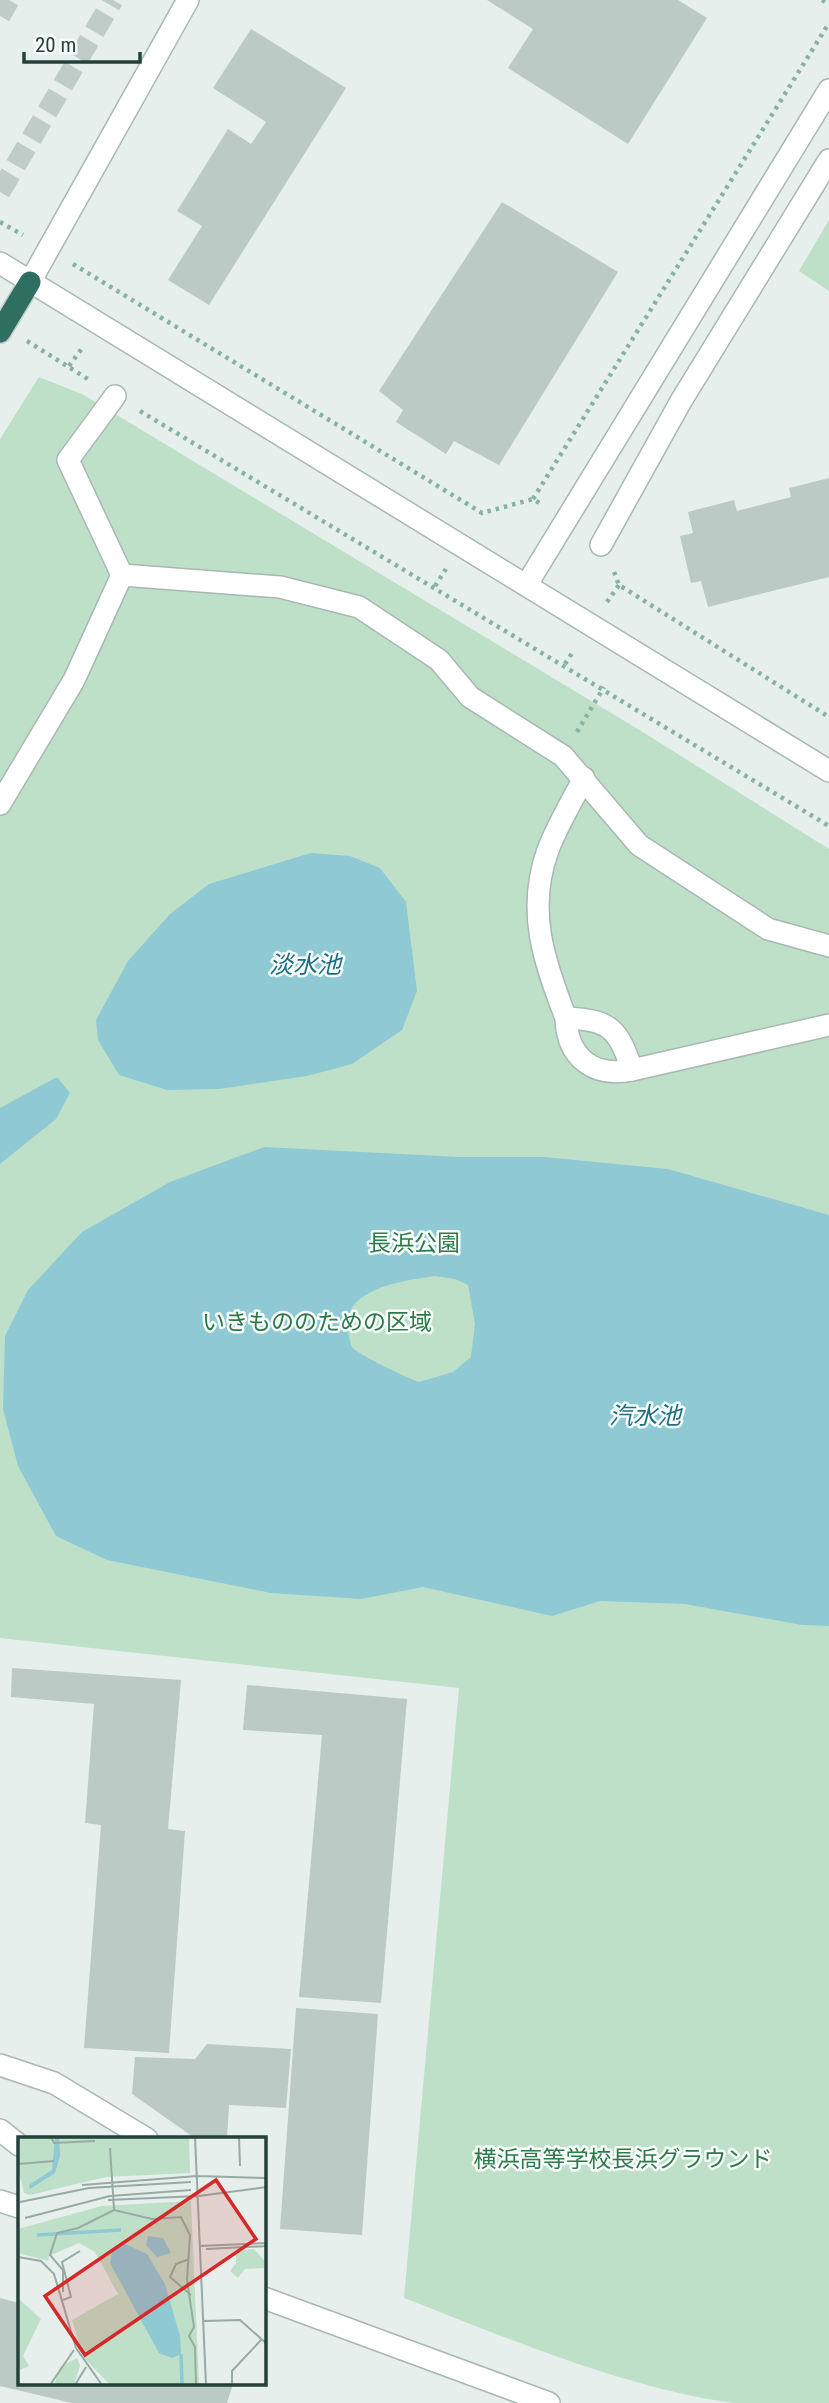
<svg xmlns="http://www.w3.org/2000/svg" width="829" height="2403" font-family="'Roboto Condensed','Noto Sans JP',sans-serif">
<rect width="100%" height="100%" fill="#e6efeb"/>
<g fill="#bfe0c8">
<polygon points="829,220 829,291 799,271"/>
<path d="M39,377L82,394L646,734L829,849V2403C798,2403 764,2403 733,2403C624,2388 507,2338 404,2298L459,1688L0,1638V439Z"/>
</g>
<g fill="#8ec9d4" fill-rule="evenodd">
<polygon points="311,853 350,856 380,868 406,902 417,991 402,1030 352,1064 307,1076 219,1089 167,1090 119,1075 98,1040 96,1020 128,961 170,914 209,884"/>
<polygon points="57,1077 70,1093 56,1119 0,1164 0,1108"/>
<path d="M264,1147L460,1157H544L668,1169L829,1215V1626L802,1625L685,1604L600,1601L552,1616L423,1587L361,1599L271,1593L107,1560L56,1536L18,1466L3,1409L5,1336L28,1290L82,1232L170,1182ZM435,1276L455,1279L468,1285L475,1324L471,1357L453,1372L419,1382C408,1378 358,1355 352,1347C350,1343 349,1335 348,1331C340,1288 407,1280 435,1276Z"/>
</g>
<g fill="#bbcac4">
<polygon points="487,0 678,0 707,18 628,144 508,68 533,29"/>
<polygon points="251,29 346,88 209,305 168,280 202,226 177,211 228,129 251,144 266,122 213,88"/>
<polygon points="502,202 618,272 499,465 454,441 446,454 396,422 403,410 379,391"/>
<polygon points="829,478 829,577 708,607 701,581 691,583 680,536 693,533 688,512 734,500 737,511 791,497 789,488"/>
<polygon points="12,1668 181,1680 168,1829 185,1831 169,2053 84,2048 101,1825 85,1823 94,1704 11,1697"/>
<polygon points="247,1685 407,1699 381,2003 299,1997 322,1735 243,1730"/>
<polygon points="296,2008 378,2014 362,2235 280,2229"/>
<polygon points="207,2044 291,2049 286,2108 229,2105 227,2139 196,2139 132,2094 135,2057 195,2059"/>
<polygon points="0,2298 19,2303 19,2384 233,2384 227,2403 72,2403 0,2386"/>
</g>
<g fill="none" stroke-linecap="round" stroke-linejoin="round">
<g stroke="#bfccc8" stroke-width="21" stroke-dasharray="21 10" stroke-linecap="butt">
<polyline points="0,16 9,0"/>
<polyline points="0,192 113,0"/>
</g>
<g stroke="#a8b8b2" stroke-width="24">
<g id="minor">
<polyline points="0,263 829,771"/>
<polyline points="30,282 188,0"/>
<polyline points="115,396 68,460 122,575"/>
<polyline points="601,545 681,401 829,160"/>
<polyline points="527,584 829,90"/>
<path d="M584,778C572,801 557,826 548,850C526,910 544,962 566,1018C610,1020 618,1028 632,1070L829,1025"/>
<polyline points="0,804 74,680 122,575 280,587 359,607 439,660 470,697 563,756 639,845 768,929 829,946"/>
<path d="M566,1018C567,1057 593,1078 632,1070"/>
<polyline points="0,2065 54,2083 147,2139"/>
<polyline points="0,2130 19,2145"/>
<polyline points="0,2201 19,2207"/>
<polyline points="264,2298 549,2403"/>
</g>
</g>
<g stroke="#c2cac8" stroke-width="24">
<polyline id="highway" points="0,332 30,282"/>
</g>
<g stroke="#86b3a5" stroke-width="4.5" stroke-dasharray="3.5 5" stroke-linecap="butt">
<polyline points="822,0 829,4"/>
<polyline points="0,222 23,235"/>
<polyline points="73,264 482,513 533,499 541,504"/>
<polyline points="27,341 91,381"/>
<polyline points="69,366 83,347"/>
<polyline points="140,411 829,826"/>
<polyline points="533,499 829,23"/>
<polyline points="614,572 619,585 829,717"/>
<polyline points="435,586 446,569"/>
<polyline points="607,602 619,585"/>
<polyline points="565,664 574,650"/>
<polyline points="577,732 604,687"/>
</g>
<use href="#minor" stroke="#fff" stroke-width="21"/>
<use href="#highway" stroke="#2f6f62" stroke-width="21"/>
</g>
<g text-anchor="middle" stroke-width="5" stroke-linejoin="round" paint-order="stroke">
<g font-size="23" fill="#2d7a4b" stroke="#f7fbf9">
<text x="414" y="1251">長浜公園</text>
<text x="317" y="1330">いきもののための区域</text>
<text x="623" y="2167">横浜高等学校長浜グラウンド</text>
</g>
<g font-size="24" font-style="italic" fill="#1c6f80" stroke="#f7fbf9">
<text x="305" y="973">淡水池</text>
<text x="645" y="1424">汽水池</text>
</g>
</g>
<g transform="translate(18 2137)">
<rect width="248" height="248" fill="#e6efeb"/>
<path d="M0,0H171L172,36L88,40L12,58L6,56L0,32ZM173,64L181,248H92L66,221L54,183L100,157L77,115L61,106L31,119L30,124L0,116V92L84,69ZM236,112L246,123V131L227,132L220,141L212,134L218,126V113ZM0,161L23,182L5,219L11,229L2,233ZM59,221L62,229L56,248H36L42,230Z" fill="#bfe0c8"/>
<path d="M37,0H41L42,19L37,36L12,52L11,48L34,33ZM130,99L145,101L153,116L139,120L128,108ZM107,107L129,117L147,147L162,199L163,217L154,221L141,216L92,126L94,115Z" fill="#8ec9d4"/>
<path fill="none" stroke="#8ec9d4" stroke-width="3.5" d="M19,98L103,93M163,217L164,248"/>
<path fill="none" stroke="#98aaa4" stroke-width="2" d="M33,0L36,6L77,4M177,0L188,248M221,0L222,29M92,11L96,72M0,27L36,24M179,39L249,41M64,48L179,39M181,59L249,50M90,63L180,59M2,65L71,51L173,45M7,81L92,59L173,53M182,109L249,106M188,112L249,109M0,120L23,124L36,137L58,211L84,248M171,122L158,127L152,140L173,158M45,155V133L32,118L39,96L60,91L96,73L134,82L163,80L172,98L169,143L176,190L171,199L177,210L178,248M45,163L53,160L44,125L62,114M185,184L222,183L249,207M32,248L56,213M57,248L68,230M214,248V234L243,203"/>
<path fill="#d62828" fill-opacity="0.15" stroke="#d62828" stroke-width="3.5" d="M198,43L238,102L67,218L27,159Z"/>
<rect width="248" height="248" fill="none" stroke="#24423a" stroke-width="3.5"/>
</g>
<path d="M24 52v10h116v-10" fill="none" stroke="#24423a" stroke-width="3.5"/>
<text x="35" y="52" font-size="21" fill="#24423a" stroke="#f7fbf9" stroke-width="5" paint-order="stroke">20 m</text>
</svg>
